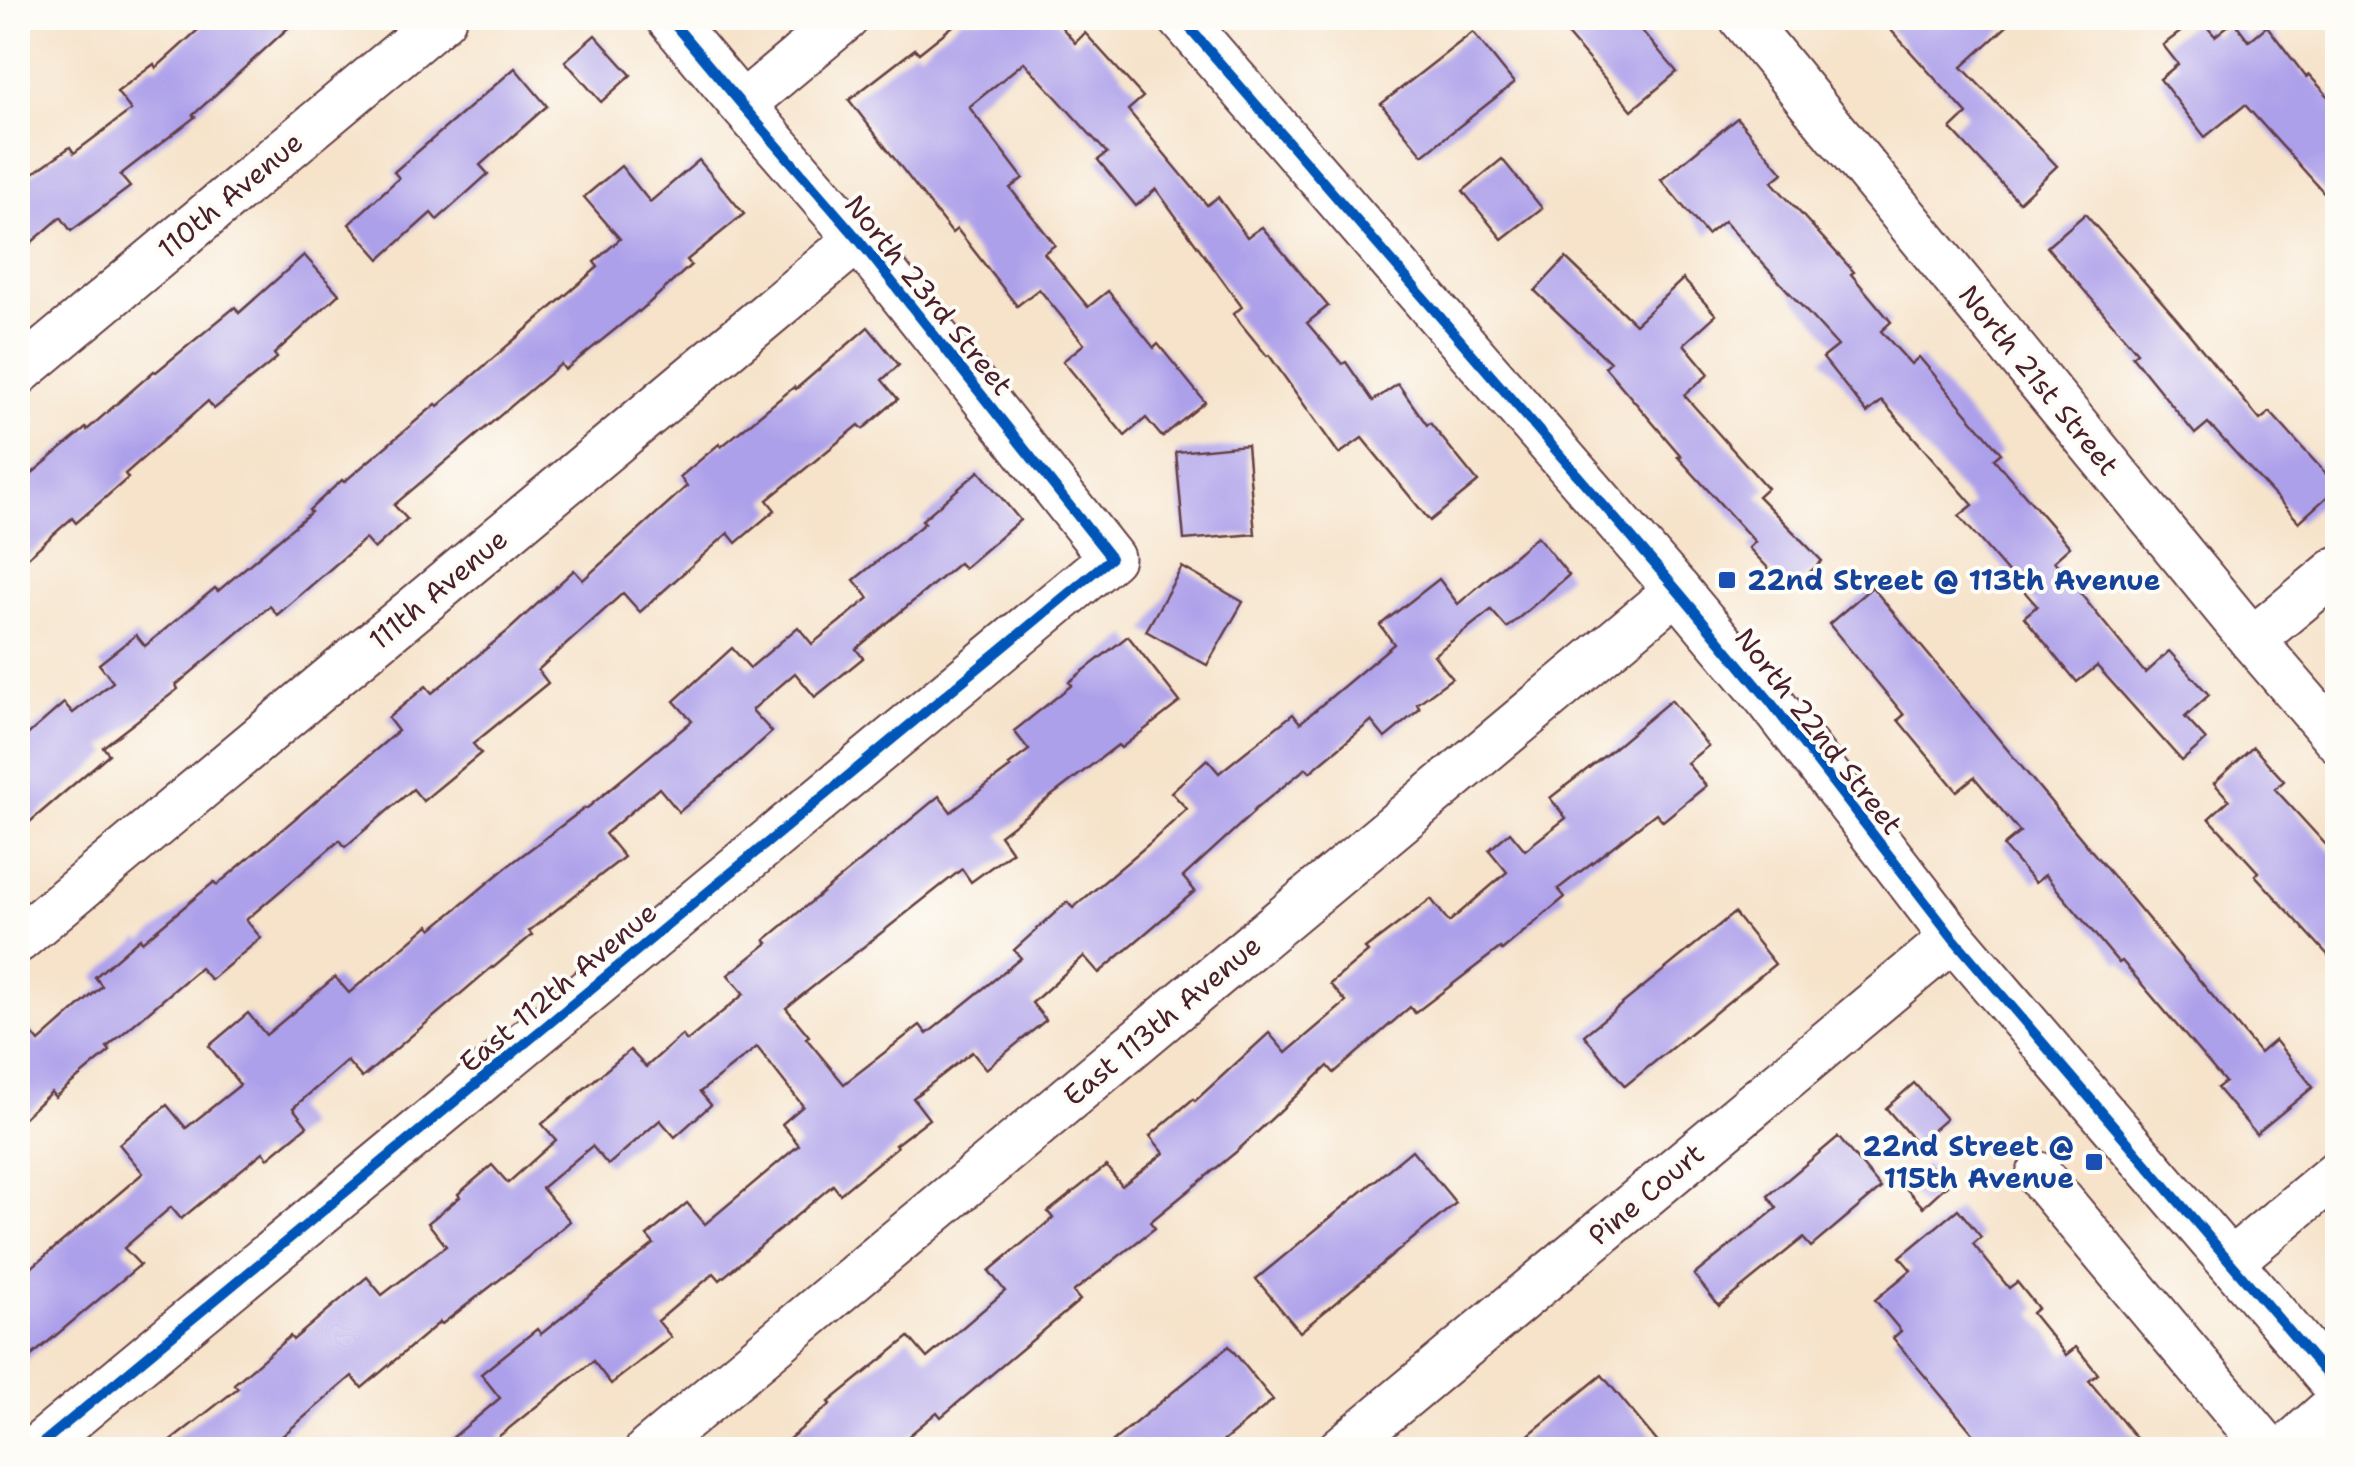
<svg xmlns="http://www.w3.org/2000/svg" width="2355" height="1467" font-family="'Shantell Sans',sans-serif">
<rect width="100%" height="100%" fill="#fdfcf7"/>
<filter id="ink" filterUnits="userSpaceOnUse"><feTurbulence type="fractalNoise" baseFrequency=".01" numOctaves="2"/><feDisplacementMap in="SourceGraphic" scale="20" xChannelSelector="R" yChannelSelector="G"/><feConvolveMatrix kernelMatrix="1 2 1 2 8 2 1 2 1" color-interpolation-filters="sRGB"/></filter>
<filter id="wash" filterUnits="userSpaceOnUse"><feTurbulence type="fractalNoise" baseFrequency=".0048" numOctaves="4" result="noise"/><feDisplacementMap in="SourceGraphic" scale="40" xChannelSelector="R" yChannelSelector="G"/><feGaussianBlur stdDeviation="2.25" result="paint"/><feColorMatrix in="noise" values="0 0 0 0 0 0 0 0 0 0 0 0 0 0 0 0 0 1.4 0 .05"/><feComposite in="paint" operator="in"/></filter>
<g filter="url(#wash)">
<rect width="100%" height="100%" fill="#f6e3ca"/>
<g id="blocks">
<g fill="#ada0ea">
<polygon points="211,18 299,18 193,115 195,117 120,175 130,187 71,231 61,217 18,254 18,184 70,147 74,153 131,110 117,92 154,64 156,68"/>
<polygon points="963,18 1054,18 1075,43 1085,33 1143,97 1128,110 1207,205 1218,197 1247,237 1262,227 1328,306 1307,323 1342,364 1346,362 1373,401 1398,384 1427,425 1430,423 1478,482 1430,521 1362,438 1339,454 1269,355 1267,356 1233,314 1242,307 1156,189 1136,206 1098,160 1107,153 1024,62 969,107 1023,178 1010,188 1055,245 1044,253 1088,307 1108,291 1154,348 1158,344 1205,402 1162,437 1146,418 1125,436 1063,361 1084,344 1039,289 1017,306 957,229 952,233 849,100 915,49 919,53"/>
<polygon points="1553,18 1631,18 1677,72 1632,110"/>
<polygon points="1880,18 2016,18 1962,67 2057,166 2019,202 1951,129 1967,114"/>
<polygon points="2199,18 2215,36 2234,21 2249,41 2267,26 2306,77 2309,75 2338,107 2338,208 2245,105 2205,137 2160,79 2178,64 2163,45"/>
<polygon points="1473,32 1514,83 1423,155 1381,104"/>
<polygon points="595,35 631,75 601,102 565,61"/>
<polygon points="515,68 547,106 480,165 488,174 437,220 431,213 380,259 349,224 399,178 394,172"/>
<polygon points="1737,118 1783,173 1772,182 1854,272 1851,274 1891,322 1881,331 1911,364 1919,357 2001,453 1994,459 2070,547 2054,561 2145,673 2169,651 2209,695 2185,717 2206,740 2182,761 2097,666 2077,682 2024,617 2037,606 1959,516 1973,505 1882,401 1867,413 1823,358 1838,346 1724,221 1707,235 1661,180"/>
<polygon points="1502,159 1542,208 1502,239 1463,191"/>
<polygon points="699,160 744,214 687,260 691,265 639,312 638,311 565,370 561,364 394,505 407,519 374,549 365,539 277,615 270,606 176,685 178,689 103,747 109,754 18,832 18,743 64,703 73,713 113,682 99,664 136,635 145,646 215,588 218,591 311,512 309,510 342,480 344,482 436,404 438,406 598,267 594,262 620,239 584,197 621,166 650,202"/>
<polygon points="2085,214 2177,319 2260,420 2270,412 2338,487 2299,522 2208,423 2195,434 2132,356 2137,352 2047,247"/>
<polygon points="304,255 339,294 274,354 277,358 214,409 208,401 125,474 128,478 76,523 72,518 18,566 18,485 86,428 87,430 154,371 156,372 235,307 239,313"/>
<polygon points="1566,258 1635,324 1683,279 1716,315 1684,344 1709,374 1684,395 1767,488 1758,496 1822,561 1790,591 1749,548 1755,542 1678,457 1681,456 1605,367 1610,362 1535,291"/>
<polygon points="868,327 899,365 882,380 898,399 863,429 859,425 767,500 775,510 736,543 728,533 640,612 623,593 538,670 548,683 473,744 481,753 423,801 413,789 345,847 340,840 246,920 261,938 211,980 200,968 107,1047 110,1051 55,1097 51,1092 18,1123 18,1016 39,1042 102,986 95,977 140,938 142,942 214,882 217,885 398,731 388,718 426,686 432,693 509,630 574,570 583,580 687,486 680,477 719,444 721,447 794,387 796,389"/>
<polygon points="1247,445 1255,534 1184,540 1176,452"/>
<polygon points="979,471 1020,520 964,568 959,563 856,649 863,658 815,697 795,673 752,710 772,732 733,767 679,812 659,788 605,834 624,857 529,931 532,935 493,968 492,967 362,1078 347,1061 293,1108 307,1126 268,1158 263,1152 181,1219 171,1207 124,1248 140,1265 18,1367 18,1279 143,1173 119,1144 167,1105 186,1128 240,1085 209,1046 248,1013 266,1035 335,977 349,993 429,925 432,929 508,866 585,808 586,809 692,721 674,701 732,648 750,668 798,627 812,644 869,598 854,580 925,523 922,520"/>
<polygon points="1537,536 1569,575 1507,628 1491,610 1434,655 1452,678 1417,704 1420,709 1385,738 1371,721 1310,772 1306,768 1253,811 1254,812 1183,877 1195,891 1099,973 1084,956 1032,1003 1046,1020 986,1069 972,1052 913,1098 929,1119 895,1145 897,1147 840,1194 833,1185 720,1280 714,1273 658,1321 671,1337 611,1384 593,1361 498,1437 508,1450 438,1450 500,1398 481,1374 537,1329 541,1334 654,1244 647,1236 687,1203 705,1224 799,1145 782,1124 803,1106 757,1047 700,1092 711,1105 675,1137 660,1120 608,1165 592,1146 542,1188 570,1221 529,1257 442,1324 440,1322 362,1388 352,1376 266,1450 159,1450 238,1388 234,1384 290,1336 293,1340 367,1277 382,1295 446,1246 428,1223 460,1197 458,1194 492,1165 508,1183 556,1140 542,1124 630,1050 646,1067 682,1035 687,1041 744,994 728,975 768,943 765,940 939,796 951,812 1011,767 1009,765 1029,750 1014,731 1072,685 1069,682 1128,636 1180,702 1121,748 1118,745 1000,835 1012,852 971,882 962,869 786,1008 809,1036 806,1038 844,1084 920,1025 927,1034 1021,958 1014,950 1067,902 1073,908 1150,843 1187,809 1171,792 1207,759 1219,773 1293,714 1300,723 1394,644 1380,625 1439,579 1458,604"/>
<polygon points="1182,567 1243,602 1207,665 1146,631"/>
<polygon points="1872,587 2260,1053 2275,1040 2313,1087 2256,1134 2217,1088 2225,1082 2122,961 2119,963 2045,875 2035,883 2003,846 2020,832 1974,777 1957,791 1898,720 1904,715 1829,624"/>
<polygon points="1671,700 1708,746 1687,763 1706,786 1663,821 1656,813 1558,889 1565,897 1502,950 1500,948 1415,1013 1410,1007 1334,1073 1328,1066 1236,1152 1150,1222 1155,1228 1073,1292 1080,1300 941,1417 937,1412 892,1450 776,1450 831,1404 829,1402 909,1337 927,1358 1005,1291 989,1271 1053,1218 1048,1212 1106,1166 1122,1186 1164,1153 1150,1136 1193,1099 1195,1101 1269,1033 1286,1053 1346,1002 1330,984 1368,952 1365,949 1431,899 1449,922 1507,872 1489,850 1510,832 1525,850 1566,818 1550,798 1608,753"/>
<polygon points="2253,747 2284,781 2275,789 2338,858 2338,966 2255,875 2258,872 2209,818 2229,800 2214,783"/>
<polygon points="1734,913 1775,964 1625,1086 1584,1035"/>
<polygon points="1914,1083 1946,1119 1917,1144 1886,1108"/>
<polygon points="1838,1137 1881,1188 1811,1247 1803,1238 1719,1306 1694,1275 1777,1208 1768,1196"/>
<polygon points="1412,1150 1456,1203 1300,1332 1256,1279"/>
<polygon points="1927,1163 1947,1185 1923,1207 1903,1185"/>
<polygon points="1958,1209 1981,1237 1973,1244 2009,1288 2017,1282 2038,1308 2032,1313 2066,1355 2076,1347 2098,1374 2089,1381 2146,1450 1987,1450 1893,1338 1901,1331 1875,1300 1911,1270 1900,1257"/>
<polygon points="1229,1346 1273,1400 1213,1450 1102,1450"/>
<polygon points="1602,1375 1664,1450 1510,1450"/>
</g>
</g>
</g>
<g filter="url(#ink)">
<use href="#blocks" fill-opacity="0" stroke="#643c43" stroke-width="2.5"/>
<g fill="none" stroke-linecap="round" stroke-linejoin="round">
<g stroke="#643c43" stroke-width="49">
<g id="minor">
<polyline points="1181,18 1677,590 1769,700 1953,938 2338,1388"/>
<polyline points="1742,18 2252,640 2338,740"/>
<polyline points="742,105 846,18"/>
<polyline points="18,373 443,18"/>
<polyline points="2252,640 2338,569"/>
<polyline points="18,940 858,239"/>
<polyline points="2039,1175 2269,1450"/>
<polyline points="2231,1261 2338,1172"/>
<polyline points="34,1450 1111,558 858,239 742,105 669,18"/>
<polyline points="648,1450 1677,590"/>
<polyline points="1340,1450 1953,938"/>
<polyline points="2285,1450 2338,1403"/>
</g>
</g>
<use href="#minor" stroke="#fff" stroke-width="45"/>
<g stroke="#fdfcf7" stroke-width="16">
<g id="cycleway">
<polyline points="1181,18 1677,590 1769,700 1953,938 2338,1388"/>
<polyline points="34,1450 1111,558 858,239 742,105 669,18"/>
</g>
</g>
<use href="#cycleway" stroke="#0057b8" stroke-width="10"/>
</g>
</g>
<g fill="#1a4fb4" stroke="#fdfcf7" stroke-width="4">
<rect x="1717" y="570" width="20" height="20" rx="5"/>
<rect x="2084" y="1152" width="20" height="20" rx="5"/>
</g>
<g text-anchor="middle" stroke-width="8" stroke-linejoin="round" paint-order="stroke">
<g font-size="28" fill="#4a1f2b" stroke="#fdfcf7">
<text transform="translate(230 195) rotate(-40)" y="10">110th Avenue</text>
<text transform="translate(929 295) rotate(51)" y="10">North 23rd Street</text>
<text transform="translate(2039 380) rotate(51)" y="10">North 21st Street</text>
<text transform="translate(438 589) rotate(-40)" y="10">111th Avenue</text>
<text transform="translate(1819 731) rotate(52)" y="10">North 22nd Street</text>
<text transform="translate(558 987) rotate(-40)" y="10">East 112th Avenue</text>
<text transform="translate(1162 1020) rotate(-40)" y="10">East 113th Avenue</text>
<text transform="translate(1646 1194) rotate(-40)" y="10">Pine Court</text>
</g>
<g font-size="28" font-weight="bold" fill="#164399" stroke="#fdfcf7" text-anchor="start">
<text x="1747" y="590">22nd Street @ 113th Avenue</text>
<text x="2074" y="1156" text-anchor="end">22nd Street @<tspan x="2074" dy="32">115th Avenue</tspan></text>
</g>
</g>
<rect width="2355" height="1467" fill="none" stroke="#fdfcf7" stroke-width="60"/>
</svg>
